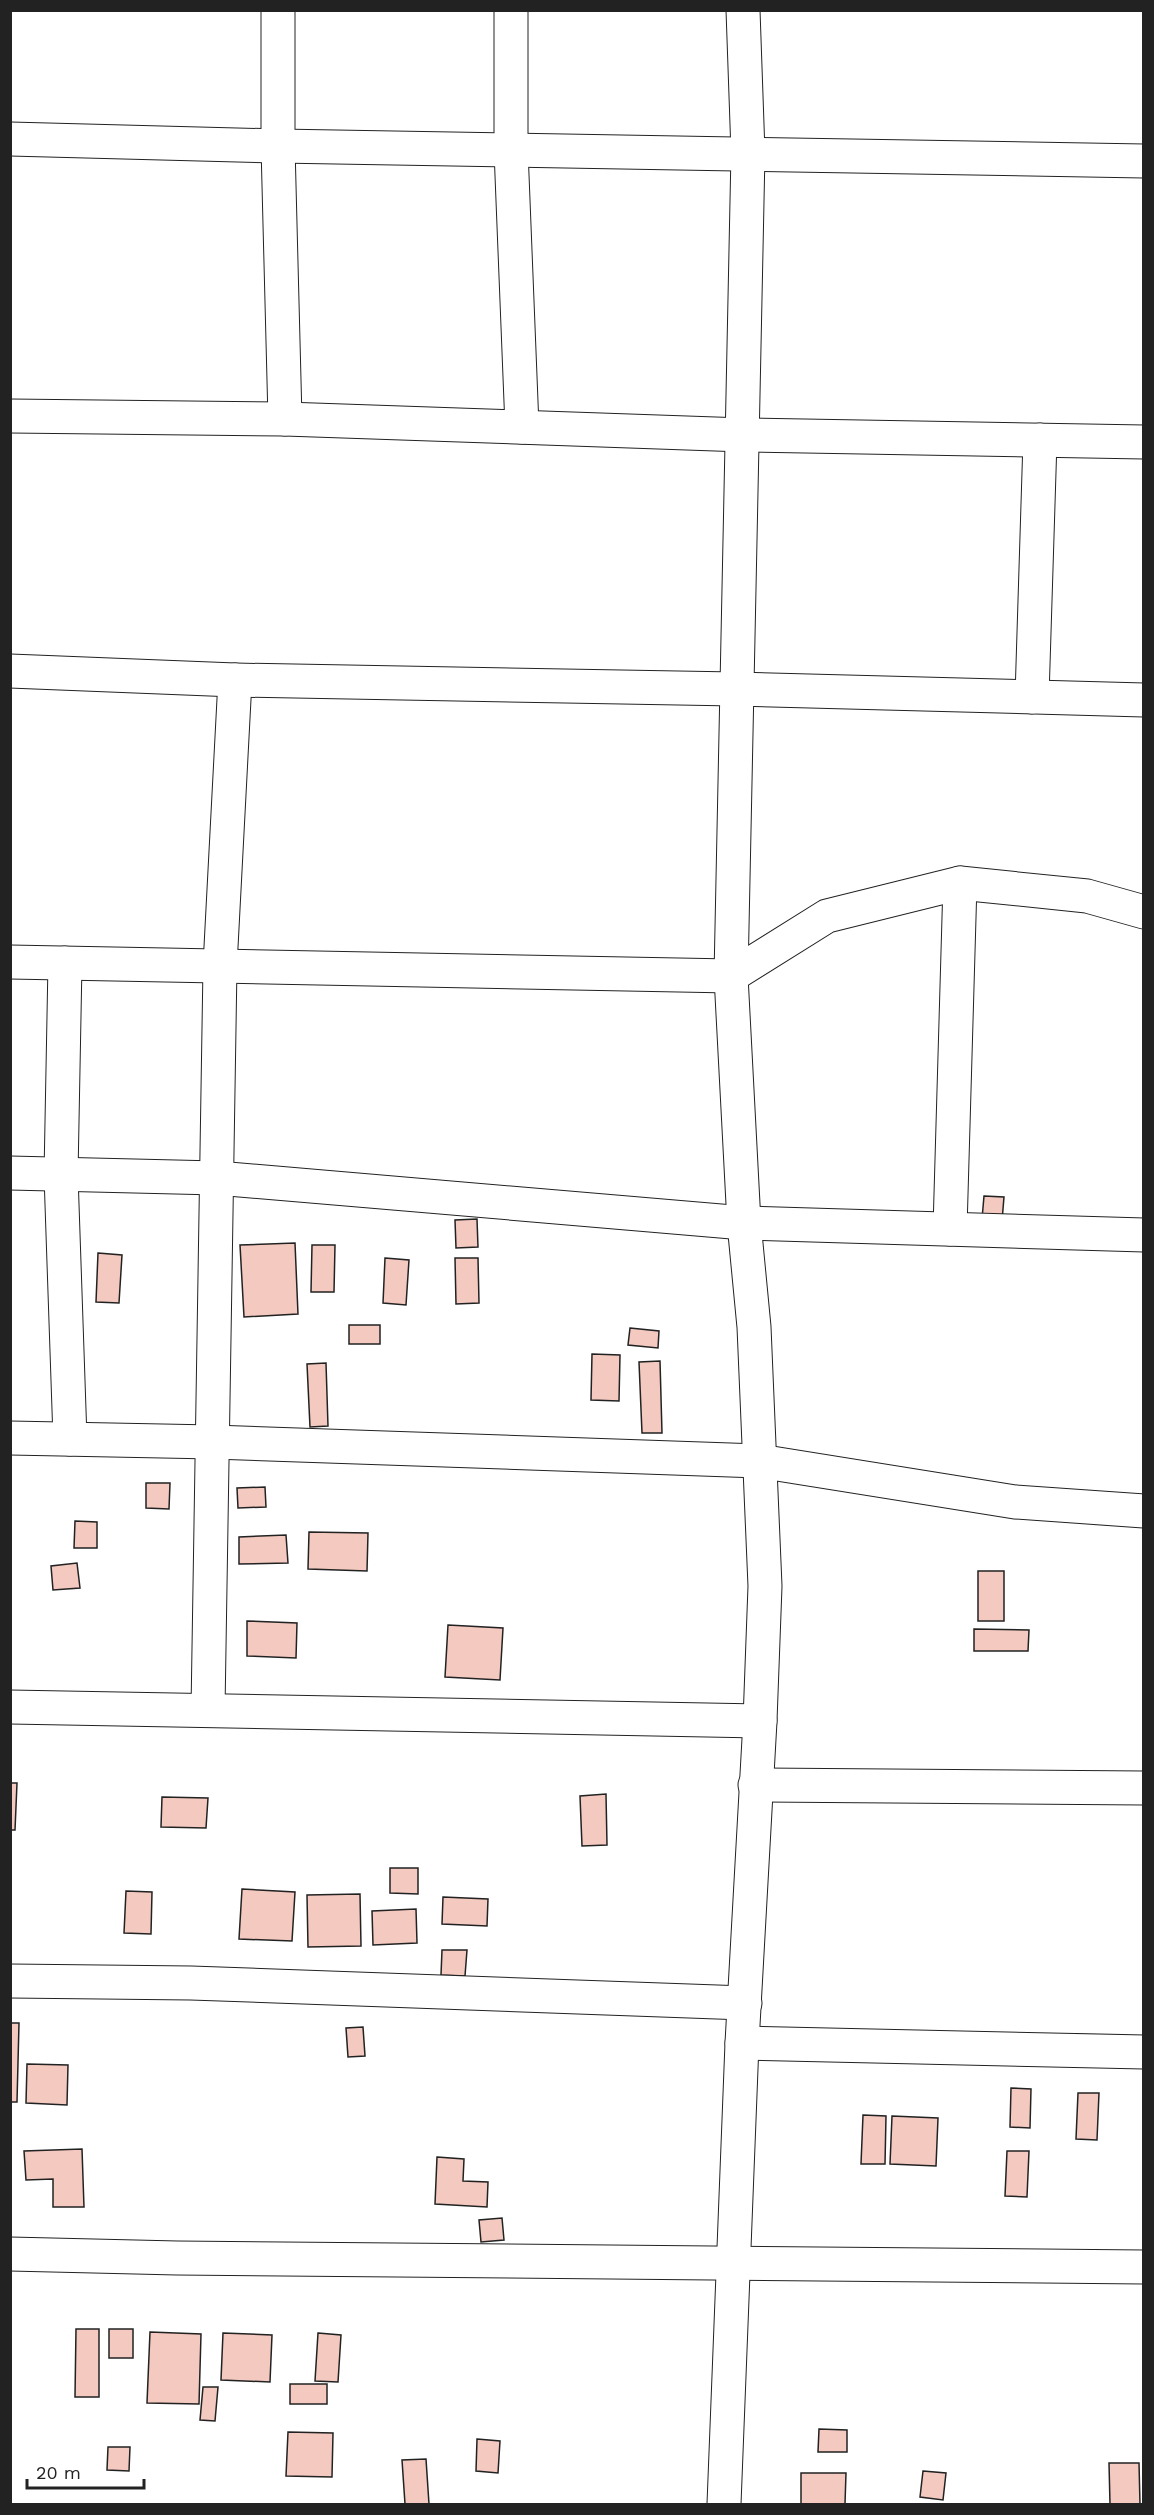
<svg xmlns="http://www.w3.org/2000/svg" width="1154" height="2515" font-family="'Work Sans',sans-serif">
<rect width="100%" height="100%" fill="#fff"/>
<g fill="#f3c9c0" stroke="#222" stroke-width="1.5">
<polygon points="984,1196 1004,1197 1002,1221 982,1219"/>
<polygon points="477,1219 478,1247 456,1248 455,1220"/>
<polygon points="295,1243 298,1314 244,1317 240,1245"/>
<polygon points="312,1245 335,1245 334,1292 311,1292"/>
<polygon points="98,1253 122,1255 119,1303 96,1302"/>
<polygon points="385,1258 409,1260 406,1305 383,1303"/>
<polygon points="455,1258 478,1258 479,1303 456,1304"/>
<rect x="349" y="1325" width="31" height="19"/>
<polygon points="630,1328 659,1331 658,1348 628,1345"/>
<polygon points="592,1354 620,1355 619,1401 591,1400"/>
<polygon points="660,1361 662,1433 642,1433 639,1362"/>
<polygon points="326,1363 328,1426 310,1427 307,1364"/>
<polygon points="146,1483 170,1483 169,1509 146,1508"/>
<polygon points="265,1487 266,1507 238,1508 237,1488"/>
<polygon points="75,1521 97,1522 97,1548 74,1548"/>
<polygon points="309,1532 368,1533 367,1571 308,1569"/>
<polygon points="286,1535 288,1563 239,1564 239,1537"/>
<polygon points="77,1563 80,1588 53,1590 51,1566"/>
<rect x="978" y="1571" width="26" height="50"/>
<polygon points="247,1621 297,1623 296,1658 247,1656"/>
<polygon points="448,1625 503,1628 500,1680 445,1677"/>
<polygon points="974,1629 1029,1630 1028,1651 974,1651"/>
<polygon points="10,1783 17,1783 15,1830 10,1830"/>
<polygon points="606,1794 607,1845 582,1846 580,1796"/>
<polygon points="162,1797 208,1798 206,1828 161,1827"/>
<polygon points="390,1868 418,1868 418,1894 390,1893"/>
<polygon points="242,1889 295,1892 292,1941 239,1939"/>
<polygon points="126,1891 152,1892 151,1934 124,1933"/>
<polygon points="360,1894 361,1946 308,1947 307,1895"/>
<polygon points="443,1897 488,1899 487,1926 442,1924"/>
<polygon points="416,1909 417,1943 373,1945 372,1911"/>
<polygon points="442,1950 467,1950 465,1976 441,1975"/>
<polygon points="10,2023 19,2023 17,2102 10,2102"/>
<polygon points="363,2027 365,2056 348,2057 346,2028"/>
<polygon points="27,2064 68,2065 67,2105 26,2103"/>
<polygon points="1011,2088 1031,2089 1030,2128 1010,2127"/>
<polygon points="1078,2093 1099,2093 1097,2140 1076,2139"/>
<polygon points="863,2115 886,2116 885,2164 861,2164"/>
<polygon points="892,2116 938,2118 936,2166 890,2164"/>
<polygon points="82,2149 84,2207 53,2207 53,2179 26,2180 24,2151"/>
<polygon points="1007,2151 1029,2151 1027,2197 1005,2196"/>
<polygon points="437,2157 464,2159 463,2181 488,2182 487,2207 435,2204"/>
<polygon points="502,2218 504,2240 481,2242 479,2220"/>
<polygon points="76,2329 99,2329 99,2397 75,2397"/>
<rect x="109" y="2329" width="24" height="29"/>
<polygon points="150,2332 201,2334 199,2404 147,2403"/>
<polygon points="223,2333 272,2335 270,2382 221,2380"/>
<polygon points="318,2333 341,2335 338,2382 315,2381"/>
<rect x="290" y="2384" width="37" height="20"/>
<polygon points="203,2387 218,2387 215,2421 200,2420"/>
<polygon points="819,2429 847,2430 847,2452 818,2452"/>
<polygon points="288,2432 333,2433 332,2477 286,2476"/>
<polygon points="477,2439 500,2441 498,2473 476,2471"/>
<polygon points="108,2447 130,2447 129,2471 107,2470"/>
<polygon points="426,2459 429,2504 405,2504 402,2460"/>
<polygon points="1109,2463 1139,2463 1140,2504 1110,2504"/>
<polygon points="923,2471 946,2473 943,2500 920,2497"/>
<polygon points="801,2473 846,2473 845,2504 801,2504"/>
</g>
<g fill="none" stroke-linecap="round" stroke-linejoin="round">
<g stroke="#222" stroke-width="35">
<g id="minor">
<polyline points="278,10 278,146 285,419"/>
<polyline points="511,10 511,150 522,427"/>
<polyline points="10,139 278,146 1144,161"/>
<polyline points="10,416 285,419 744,435 1144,442"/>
<polyline points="10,671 235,680 735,689 1144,700"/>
<polyline points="1032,697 1040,440"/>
<polyline points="10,962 731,976 827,916 960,883 1087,896 1144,912"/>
<polyline points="65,963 61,1175 70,1439"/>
<polyline points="10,1173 217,1178 744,1223 1144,1235"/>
<polyline points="950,1229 960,883"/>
<polyline points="10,1438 213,1442 759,1461 1015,1502 1144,1511"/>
<polyline points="10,1707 760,1721"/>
<polyline points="208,1710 220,966 235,680"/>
<polyline points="755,1785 1144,1788"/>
<polyline points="10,1981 191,1983 745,2003"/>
<polyline points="742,2043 1144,2052"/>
<polyline points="10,2254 177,2258 1144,2267"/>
<polyline points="724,2504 742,2043 760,1721 765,1586 754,1327 744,1223 731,976 748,153 743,10"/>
</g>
</g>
<use href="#minor" stroke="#fff" stroke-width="33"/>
</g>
<rect width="1154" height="2515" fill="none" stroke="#222222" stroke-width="24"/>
<path d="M27 2479v9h117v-9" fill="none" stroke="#222222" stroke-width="3"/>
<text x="36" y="2479" font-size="18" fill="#222222" stroke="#ffffff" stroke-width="4.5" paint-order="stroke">20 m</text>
</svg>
